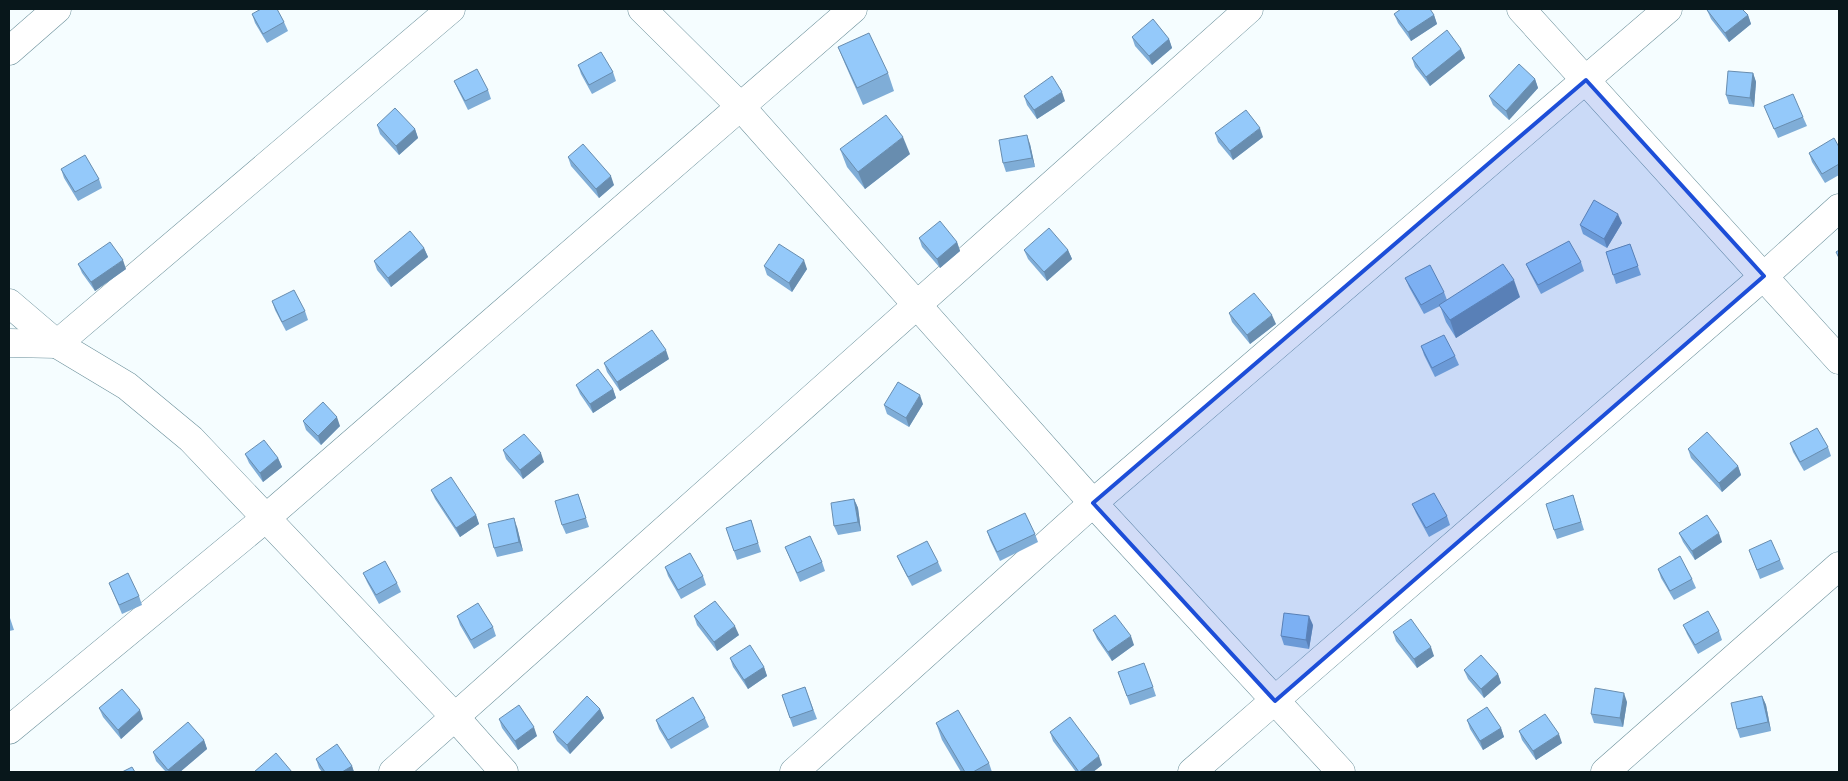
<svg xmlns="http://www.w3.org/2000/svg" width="1848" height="781" font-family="Overpass,sans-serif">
<rect width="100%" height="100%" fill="#f5fdff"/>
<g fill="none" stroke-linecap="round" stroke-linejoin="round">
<g stroke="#6a8f9a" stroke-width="29">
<g id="minor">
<polyline points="642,9 741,107 1093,503 1341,772"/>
<polyline points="1521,9 1839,360"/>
<polyline points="9,51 57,9"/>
<polyline points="9,303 57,344 127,386 191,439 455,717 504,772"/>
<polyline points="9,343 57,344 451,9"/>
<polyline points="9,730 266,518 853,9"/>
<polyline points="393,772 1249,9"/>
<polyline points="794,772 1093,503 1668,9"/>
<polyline points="1192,772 1764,276 1839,208"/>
<polyline points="1605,772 1839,566"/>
</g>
</g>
<use href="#minor" stroke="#fff" stroke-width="28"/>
</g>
<g fill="#7fadd7">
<polygon points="1707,10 1748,15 1751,24 1729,42 1711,19"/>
<polygon points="252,14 284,22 288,31 267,43 255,23"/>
<polygon points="1394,14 1434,15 1437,24 1411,41 1398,23"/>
<polygon points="1132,37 1169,39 1172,48 1152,65 1135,46"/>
<polygon points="838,47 888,73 894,91 863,105 845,64"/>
<polygon points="1461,49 1465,58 1430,86 1415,67 1412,58"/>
<polygon points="578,65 613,72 616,81 592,94 581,74"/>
<polygon points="1753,73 1756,82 1754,107 1729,104 1726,95"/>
<polygon points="1535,79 1538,88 1509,120 1493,105 1489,96"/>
<polygon points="454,81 488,90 491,99 468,110 458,90"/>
<polygon points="1024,96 1065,101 1037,119 1027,105"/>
<polygon points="1764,106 1803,117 1807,126 1778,138"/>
<polygon points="377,125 415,129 418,138 399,155 380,134"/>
<polygon points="1215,133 1263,137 1233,160 1218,142"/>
<polygon points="1030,144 1035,167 1006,172 1003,163"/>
<polygon points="1839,147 1839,175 1825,183 1812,162 1809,153"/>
<polygon points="840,149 910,154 865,189 847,167"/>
<polygon points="568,157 614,185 599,198 571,166"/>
<polygon points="61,169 99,179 102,188 78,201 64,178"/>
<polygon points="1622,223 1607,248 1583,234 1580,225"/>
<polygon points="919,238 957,242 960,251 940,268 922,247"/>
<polygon points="1630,244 1641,275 1616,284 1606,252"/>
<polygon points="424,248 428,257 391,287 377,270 374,261"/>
<polygon points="1024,250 1068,250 1072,259 1047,281 1028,259"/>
<polygon points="1581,262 1584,271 1541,294 1530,273 1526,264"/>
<polygon points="78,264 126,269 95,291 82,273"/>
<polygon points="764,266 807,269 792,292 767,275"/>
<polygon points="1405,278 1444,292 1447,300 1520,297 1456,338 1446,322 1440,306 1424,314 1409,287"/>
<polygon points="272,301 305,311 308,320 286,331 275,310"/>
<polygon points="1229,313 1276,324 1250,344 1232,322"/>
<polygon points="1421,346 1455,356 1459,365 1435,377 1424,355"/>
<polygon points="669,359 620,391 607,372 604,363"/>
<polygon points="576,385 613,389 616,398 593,413 580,394"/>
<polygon points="923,404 909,427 887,414 884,405"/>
<polygon points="303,421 340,426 321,445 306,430"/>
<polygon points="1790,443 1828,447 1831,456 1804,471 1793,452"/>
<polygon points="1688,449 1738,466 1741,475 1722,492 1691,458"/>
<polygon points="503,450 544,462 523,479 506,459"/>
<polygon points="245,454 278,458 282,467 263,482 249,463"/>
<polygon points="431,490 476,515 479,524 460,537 435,499"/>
<polygon points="578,494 589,527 566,534 562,525"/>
<polygon points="1573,495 1584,530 1557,539 1554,530"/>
<polygon points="854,499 858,508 861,531 838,535 834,526"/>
<polygon points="1412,504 1447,516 1450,525 1429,537 1416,513"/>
<polygon points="751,520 761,552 737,560 726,528"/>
<polygon points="517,527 523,551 497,557 494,548"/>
<polygon points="987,531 1035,534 1038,542 1000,561 990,540"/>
<polygon points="1679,533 1722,542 1695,560 1683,542"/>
<polygon points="785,547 822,562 825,571 800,582"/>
<polygon points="1749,550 1780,560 1784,569 1760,579"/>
<polygon points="897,556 938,562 942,571 912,586 901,565"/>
<polygon points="665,567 703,576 706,585 681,599 668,576"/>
<polygon points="1658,569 1692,579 1696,588 1674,600 1661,578"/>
<polygon points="363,573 397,583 401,592 379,604 367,582"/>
<polygon points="109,583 139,596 142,605 122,614"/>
<polygon points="9,615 14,630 9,631"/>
<polygon points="457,616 493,627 496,636 474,649 460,625"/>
<polygon points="694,616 739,635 717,651 697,625"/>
<polygon points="1313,625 1309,649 1284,645 1281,636"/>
<polygon points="1683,625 1719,631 1722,640 1698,654 1687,634"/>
<polygon points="1093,630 1134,645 1112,661 1097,639"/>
<polygon points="1393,632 1434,656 1417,668 1396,641"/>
<polygon points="730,658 764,667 767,676 748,689 733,667"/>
<polygon points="1464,670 1498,674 1501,683 1484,698 1468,679"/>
<polygon points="1118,672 1153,687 1156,696 1130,705"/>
<polygon points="805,687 817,719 793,727 782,695"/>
<polygon points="1762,696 1766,705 1771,731 1740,738 1737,729"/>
<polygon points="1627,702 1623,727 1594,723 1591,714"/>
<polygon points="99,708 143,719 121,739 103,717"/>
<polygon points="600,709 604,718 570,754 557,741 553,732"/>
<polygon points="705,718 709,727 671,749 659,729 656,720"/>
<polygon points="499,719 537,736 518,750 502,728"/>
<polygon points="1467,720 1501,728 1504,737 1483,750 1470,729"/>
<polygon points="936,723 989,763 992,772 961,772 942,740"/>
<polygon points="1519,731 1562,743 1536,760 1522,740"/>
<polygon points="1050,732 1102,765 1093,772 1076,772 1053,741"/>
<polygon points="204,740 207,749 180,772 166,772 156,761 153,752"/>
<polygon points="316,759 352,766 354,772 322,772 319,768"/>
</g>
<g fill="#688daf">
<polygon points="1434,15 1437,24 1411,41 1408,32"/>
<polygon points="1748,15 1751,24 1729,42 1725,33"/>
<polygon points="1169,39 1172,48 1152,65 1149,56"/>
<polygon points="1461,49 1465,58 1430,86 1426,77"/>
<polygon points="1753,73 1756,82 1754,107 1750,98"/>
<polygon points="1535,79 1538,88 1509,120 1506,111"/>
<polygon points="1062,92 1065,101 1037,119 1034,110"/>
<polygon points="1260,128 1263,137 1233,160 1230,151"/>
<polygon points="415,129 418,138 399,155 396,146"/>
<polygon points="1027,135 1030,144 1035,167 1032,158"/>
<polygon points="903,137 910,154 865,189 858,172"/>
<polygon points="611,176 614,185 599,198 596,189"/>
<polygon points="1618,214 1622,223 1607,248 1604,239"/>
<polygon points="957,242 960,251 940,268 937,259"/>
<polygon points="424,248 428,257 391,287 388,278"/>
<polygon points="1068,250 1072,259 1047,281 1044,272"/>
<polygon points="123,260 126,269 95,291 91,282"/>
<polygon points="804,260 807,269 792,292 789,283"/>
<polygon points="1514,280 1520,297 1456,338 1450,320"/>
<polygon points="1272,315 1276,324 1250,344 1247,335"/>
<polygon points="666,350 669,359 620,391 617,382"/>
<polygon points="613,389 616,398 593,413 590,404"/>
<polygon points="920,395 923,404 909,427 906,418"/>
<polygon points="337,417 340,426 321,445 318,436"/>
<polygon points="541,453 544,462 523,479 520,470"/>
<polygon points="278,458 282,467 263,482 260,473"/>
<polygon points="1738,466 1741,475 1722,492 1719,483"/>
<polygon points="854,499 858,508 861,531 858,522"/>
<polygon points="476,515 479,524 460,537 456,528"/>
<polygon points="514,518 517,527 523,551 519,542"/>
<polygon points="1719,533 1722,542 1695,560 1692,551"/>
<polygon points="1309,616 1313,625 1309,649 1306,640"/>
<polygon points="735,626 739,635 717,651 714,642"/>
<polygon points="1131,636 1134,645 1112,661 1108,652"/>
<polygon points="1431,647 1434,656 1417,668 1414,659"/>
<polygon points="764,667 767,676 748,689 744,680"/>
<polygon points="1498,674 1501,683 1484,698 1481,689"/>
<polygon points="1624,693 1627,702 1623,727 1620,718"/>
<polygon points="1762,696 1766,705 1771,731 1768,722"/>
<polygon points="600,709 604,718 570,754 567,745"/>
<polygon points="140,710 143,719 121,739 118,730"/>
<polygon points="534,727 537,736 518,750 515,741"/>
<polygon points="1501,728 1504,737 1483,750 1480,741"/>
<polygon points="1559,734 1562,743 1536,760 1533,751"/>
<polygon points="204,740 207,749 180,772 169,772 168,770"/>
<polygon points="1099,756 1102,765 1093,772 1079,772"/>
<polygon points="352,766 354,772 342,772"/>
</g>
<g fill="#94c9fa" stroke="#688daf">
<polygon points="261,9 277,9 284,22 263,34 252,14"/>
<polygon points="1401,9 1430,9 1434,15 1408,32 1394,14"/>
<polygon points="1709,9 1742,9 1748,15 1725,33 1707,10"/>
<polygon points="1153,19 1169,39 1149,56 1132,37"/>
<polygon points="1447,30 1461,49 1426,77 1412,58"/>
<polygon points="869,33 888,73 857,88 838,47"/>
<polygon points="601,52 613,72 589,85 578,65"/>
<polygon points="1519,64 1535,79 1506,111 1489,96"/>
<polygon points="477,69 488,90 465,101 454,81"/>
<polygon points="1728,71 1753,73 1750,98 1726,95"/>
<polygon points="1052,76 1062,92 1034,110 1024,96"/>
<polygon points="1793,94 1803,117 1774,129 1764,106"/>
<polygon points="395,108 415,129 396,146 377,125"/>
<polygon points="1246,110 1260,128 1230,151 1215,133"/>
<polygon points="886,115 903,137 858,172 840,149"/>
<polygon points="1027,135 1032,158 1003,163 999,140"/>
<polygon points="1834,138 1839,147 1839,164 1822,174 1809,153"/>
<polygon points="583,144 611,176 596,189 568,157"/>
<polygon points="85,155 99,179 75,192 61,169"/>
<polygon points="1594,200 1618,214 1604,239 1580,225"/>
<polygon points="940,221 957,242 937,259 919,238"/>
<polygon points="1049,228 1068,250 1044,272 1024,250"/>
<polygon points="410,231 424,248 388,278 374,261"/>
<polygon points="1569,241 1581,262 1538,285 1526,264"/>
<polygon points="110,242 123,260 91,282 78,264"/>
<polygon points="779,244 804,260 789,283 764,266"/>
<polygon points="1630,244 1638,266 1613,275 1606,252"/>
<polygon points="1839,250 1839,258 1836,252"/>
<polygon points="1503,264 1514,280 1450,320 1439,305"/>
<polygon points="1430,265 1444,292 1421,305 1405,278"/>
<polygon points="294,290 305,311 282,322 272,301"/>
<polygon points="1254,293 1272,315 1247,335 1229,313"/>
<polygon points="652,330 666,350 617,382 604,363"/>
<polygon points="1444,335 1455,356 1432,368 1421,346"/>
<polygon points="598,369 613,389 590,404 576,385"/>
<polygon points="898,382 920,395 906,418 884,405"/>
<polygon points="323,402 337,417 318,436 303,421"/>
<polygon points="1817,428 1828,447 1800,462 1790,443"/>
<polygon points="1707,432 1738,466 1719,483 1688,449"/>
<polygon points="524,434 541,453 520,470 503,450"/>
<polygon points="264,440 278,458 260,473 245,454"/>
<polygon points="451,477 476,515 456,528 431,490"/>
<polygon points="1434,493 1447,516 1426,528 1412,504"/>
<polygon points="578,494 586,518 562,525 555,501"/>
<polygon points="1573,495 1581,522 1554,530 1546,504"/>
<polygon points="854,499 858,522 834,526 831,503"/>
<polygon points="1025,513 1035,534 997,552 987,531"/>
<polygon points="1707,515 1719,533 1692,551 1679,533"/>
<polygon points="514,518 519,542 494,548 488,524"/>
<polygon points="751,520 758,543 734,551 726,528"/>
<polygon points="810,536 822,562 797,573 785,547"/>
<polygon points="1771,540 1780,560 1757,570 1749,550"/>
<polygon points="927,541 938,562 908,577 897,556"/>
<polygon points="690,553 703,576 678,590 665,567"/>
<polygon points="1680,556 1692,579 1670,591 1658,569"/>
<polygon points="385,561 397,583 376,595 363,573"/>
<polygon points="128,573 139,596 119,605 109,583"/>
<polygon points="715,601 735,626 714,642 694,616"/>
<polygon points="478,603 493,627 471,640 457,616"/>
<polygon points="1708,611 1719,631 1695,645 1683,625"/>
<polygon points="1284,613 1309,616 1306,640 1281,636"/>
<polygon points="1115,615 1131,636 1108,652 1093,630"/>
<polygon points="1411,619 1431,647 1414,659 1393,632"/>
<polygon points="750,645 764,667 744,680 730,658"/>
<polygon points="1481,655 1498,674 1481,689 1464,670"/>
<polygon points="1144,663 1153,687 1127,696 1118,672"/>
<polygon points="805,687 813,710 790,718 782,695"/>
<polygon points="1595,688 1624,693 1620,718 1591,714"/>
<polygon points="122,689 140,710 118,730 99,708"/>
<polygon points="587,696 600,709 567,745 553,732"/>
<polygon points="1762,696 1768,722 1737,729 1731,703"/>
<polygon points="693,697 705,718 668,740 656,720"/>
<polygon points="519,705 534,727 515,741 499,719"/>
<polygon points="1487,707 1501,728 1480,741 1467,720"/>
<polygon points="958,710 989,763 973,772 965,772 936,723"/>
<polygon points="1545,714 1559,734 1533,751 1519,731"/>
<polygon points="1070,717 1099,756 1079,772 1050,732"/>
<polygon points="188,722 204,740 168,770 153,752"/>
<polygon points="337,744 352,766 342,772 325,772 316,759"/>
<polygon points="276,753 292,772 254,772"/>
<polygon points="132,767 135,772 122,772"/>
</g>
<path fill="#1d4ed8" fill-opacity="0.2" stroke="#1d4ed8" stroke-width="4" stroke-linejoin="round" d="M1586,80L1764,276L1275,701L1093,503Z"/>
<rect width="1848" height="781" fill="none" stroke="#08171b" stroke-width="20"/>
</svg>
